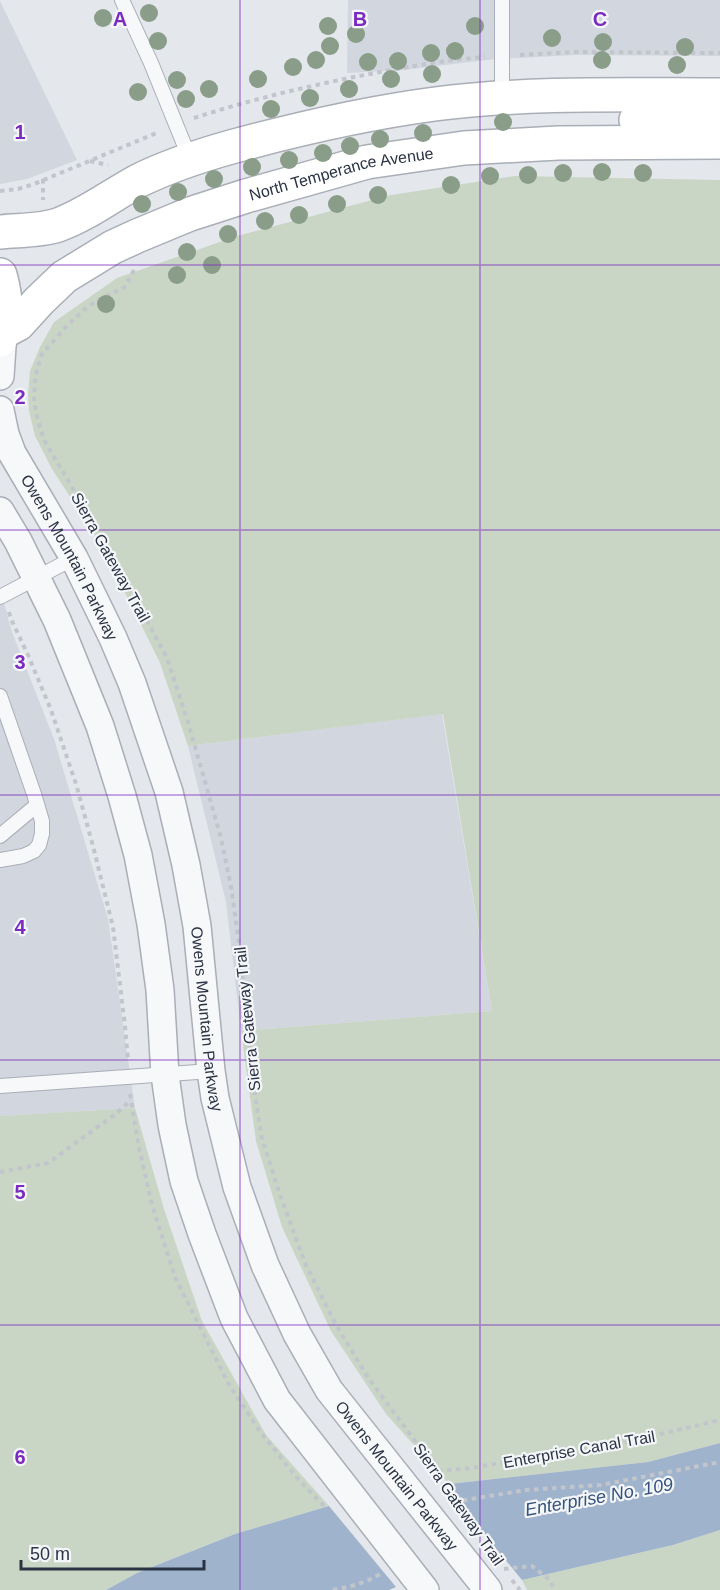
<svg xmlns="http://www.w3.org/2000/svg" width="720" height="1590" font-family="Helvetica,sans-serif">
<rect width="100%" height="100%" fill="#e4e7ec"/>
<g fill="#d2d6de">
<polygon points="348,0 720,0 720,56 576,55 496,59 403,70 347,73"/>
<polygon points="0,1 77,160 27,179 0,184"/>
<polygon points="0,590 12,632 54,739 108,919 135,1108 0,1116"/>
<polygon points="442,714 492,1011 241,1031 226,902 188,746"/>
</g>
<g fill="#c9d6c5">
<polygon points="515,176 720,180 720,1443 648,1462 449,1484 386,1414 331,1331 282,1227 256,1141 241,1031 492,1011 443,714 188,746 160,663 134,610 96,537 52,469 35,436 29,411 28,395 30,371 40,347 54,322 117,278 237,236 391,195"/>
<polygon points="135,1108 164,1209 202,1321 266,1435 329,1506 235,1534 137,1573 106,1590 0,1590 0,1116"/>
<polygon points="720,1530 720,1590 527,1590 522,1580 673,1545"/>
</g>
<g fill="#9fb4cc">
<polygon points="720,1443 720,1530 673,1545 522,1580 471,1518 449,1484 648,1462"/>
<polygon points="329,1506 396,1587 389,1590 106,1590 137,1573 235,1534"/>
</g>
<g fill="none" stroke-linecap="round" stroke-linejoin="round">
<g stroke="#a9aeb7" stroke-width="16">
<g id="service">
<polyline points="122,0 151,63 190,159"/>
<polyline points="502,98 502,0"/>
<polyline points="0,597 74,558"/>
<polyline points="0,696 34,794 42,821 42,834 39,845 34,851 23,856 0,860"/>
<polyline points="0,836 37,805"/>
<polyline points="0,1086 211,1071"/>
</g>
</g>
<g stroke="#a9aeb7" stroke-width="30">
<g id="minor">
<polyline points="0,376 3,332"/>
<path id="s1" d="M0,410L5,434L12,453L74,558L113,638L132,683L169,792L186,865L197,926L211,1071L215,1098L237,1187L265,1265L297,1334L329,1390L488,1590"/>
<polyline points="0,511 18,541 57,620 100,726 122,796 138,855 151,924 160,990 165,1075 172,1125 184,1181 202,1234 234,1318 277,1400 425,1590"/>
</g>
</g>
<g stroke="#a9aeb7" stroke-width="36">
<g id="secondary">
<polyline points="636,120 720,119"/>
<path d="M0,232C19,230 40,231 58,225C86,215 112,195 138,181C168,166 199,156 231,147C297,129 367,113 435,104C529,92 625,95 720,95"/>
<path d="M0,275C6,296 8,320 0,340"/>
<path id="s2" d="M3,332L18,324L39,301L64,277L113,247L137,236L190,214L246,196L367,162L464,148L558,143L720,142"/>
</g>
</g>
<g stroke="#c2c5cb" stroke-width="4" stroke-dasharray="4.5 4.5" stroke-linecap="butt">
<polyline points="520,55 574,52 720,53"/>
<path d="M194,118C246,101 300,88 354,77C397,69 441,60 485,57"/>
<polyline points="90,161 108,165"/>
<polyline points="43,179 43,200"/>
<polyline points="0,191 18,189 34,184 159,132"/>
<polyline points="134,270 124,288 104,297 88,306 64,329 42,354 37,369 35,382 34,398 37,417 44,440 108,548 167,658 188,722 221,838 231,887 239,942 255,1096 262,1139 279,1192 305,1263 335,1323 367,1376 412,1437 432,1460 447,1492 454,1502"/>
<polyline points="9,612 11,619 28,655 51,710 76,784 93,846 113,927 125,1026 128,1060"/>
<polyline points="130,1094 139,1148 152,1205 175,1277 228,1383 259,1430 298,1479 326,1508"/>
<polyline points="0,1172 48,1163 117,1113 131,1100"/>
<polyline points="438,1471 471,1468 622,1443 720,1420"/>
<polyline points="454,1502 526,1490 601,1485 720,1462"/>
<polyline points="504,1569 532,1566 550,1580 554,1590"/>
<polyline points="512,1580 520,1590"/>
<path d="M333,1590C350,1587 365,1583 380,1574"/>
</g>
<use href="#service" stroke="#f7f8fa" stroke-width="14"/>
<use href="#minor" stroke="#f7f8fa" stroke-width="27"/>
<use href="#secondary" stroke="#fff" stroke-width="33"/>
</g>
<g fill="#899d89">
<circle cx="149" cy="13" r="9"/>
<circle cx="103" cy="18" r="9"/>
<circle cx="328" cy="26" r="9"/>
<circle cx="475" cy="26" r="9"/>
<circle cx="356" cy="34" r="9"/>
<circle cx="552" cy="38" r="9"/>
<circle cx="158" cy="41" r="9"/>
<circle cx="603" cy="42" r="9"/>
<circle cx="330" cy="46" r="9"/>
<circle cx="685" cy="47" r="9"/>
<circle cx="455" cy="51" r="9"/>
<circle cx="431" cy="53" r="9"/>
<circle cx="316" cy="60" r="9"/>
<circle cx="602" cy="60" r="9"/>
<circle cx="398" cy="61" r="9"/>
<circle cx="368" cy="62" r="9"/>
<circle cx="677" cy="65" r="9"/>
<circle cx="293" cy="67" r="9"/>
<circle cx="432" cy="74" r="9"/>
<circle cx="258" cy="79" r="9"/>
<circle cx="391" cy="79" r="9"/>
<circle cx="177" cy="80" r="9"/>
<circle cx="209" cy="89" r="9"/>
<circle cx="349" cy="89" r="9"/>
<circle cx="138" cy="92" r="9"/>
<circle cx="310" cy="98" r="9"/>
<circle cx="186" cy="99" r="9"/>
<circle cx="271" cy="109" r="9"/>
<circle cx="503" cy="122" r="9"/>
<circle cx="423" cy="133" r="9"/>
<circle cx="380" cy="139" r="9"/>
<circle cx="350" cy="146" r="9"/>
<circle cx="323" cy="153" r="9"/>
<circle cx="289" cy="160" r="9"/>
<circle cx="252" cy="167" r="9"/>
<circle cx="602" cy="172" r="9"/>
<circle cx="563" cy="173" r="9"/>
<circle cx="643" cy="173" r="9"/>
<circle cx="528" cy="175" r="9"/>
<circle cx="490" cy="176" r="9"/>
<circle cx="214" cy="179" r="9"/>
<circle cx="451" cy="185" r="9"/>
<circle cx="178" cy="192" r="9"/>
<circle cx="378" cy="195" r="9"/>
<circle cx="142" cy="204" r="9"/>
<circle cx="337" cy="204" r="9"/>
<circle cx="299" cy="215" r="9"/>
<circle cx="265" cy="221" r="9"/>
<circle cx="228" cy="234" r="9"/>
<circle cx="187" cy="252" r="9"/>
<circle cx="212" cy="265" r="9"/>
<circle cx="177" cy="275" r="9"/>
<circle cx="106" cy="304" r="9"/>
</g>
<path fill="none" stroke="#7b2cbf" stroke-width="1.5" stroke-opacity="0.55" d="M240,0V1590M480,0V1590M0,265H720M0,530H720M0,795H720M0,1060H720M0,1325H720"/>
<g text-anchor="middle" stroke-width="4.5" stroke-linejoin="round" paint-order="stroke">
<g font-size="16" fill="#2b3445" stroke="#f4f6f9">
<text dy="6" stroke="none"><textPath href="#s2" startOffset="381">North Temperance Avenue</textPath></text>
<text transform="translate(111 557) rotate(61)" y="6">Sierra Gateway Trail</text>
<text dy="6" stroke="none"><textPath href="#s1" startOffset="164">Owens Mountain Parkway</textPath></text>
<text dy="6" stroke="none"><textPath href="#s1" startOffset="650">Owens Mountain Parkway</textPath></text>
<text transform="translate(247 1019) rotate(-96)" y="6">Sierra Gateway Trail</text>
<text transform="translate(579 1449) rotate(-10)" y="6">Enterprise Canal Trail</text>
<text dy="6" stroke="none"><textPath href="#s1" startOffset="1154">Owens Mountain Parkway</textPath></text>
<text transform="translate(459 1504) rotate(55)" y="6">Sierra Gateway Trail</text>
</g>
<g font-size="18" font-style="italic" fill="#34527a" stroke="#f4f6f9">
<text transform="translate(599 1497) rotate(-10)" y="6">Enterprise No. 109</text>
</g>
</g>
<g font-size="20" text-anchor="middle" font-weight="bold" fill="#7b2cbf" stroke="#f4f6f9" stroke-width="4.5" stroke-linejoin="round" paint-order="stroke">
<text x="120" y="26">A</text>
<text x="360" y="26">B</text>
<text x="600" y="26">C</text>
<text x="20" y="139">1</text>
<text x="20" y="404">2</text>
<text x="20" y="669">3</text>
<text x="20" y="934">4</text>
<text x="20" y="1199">5</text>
<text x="20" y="1464">6</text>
</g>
<path d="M21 1560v9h183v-9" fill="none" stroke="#2b3445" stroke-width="3"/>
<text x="30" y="1560" font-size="18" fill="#2b3445" stroke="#f4f6f9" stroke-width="4.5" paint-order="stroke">50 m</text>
</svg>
